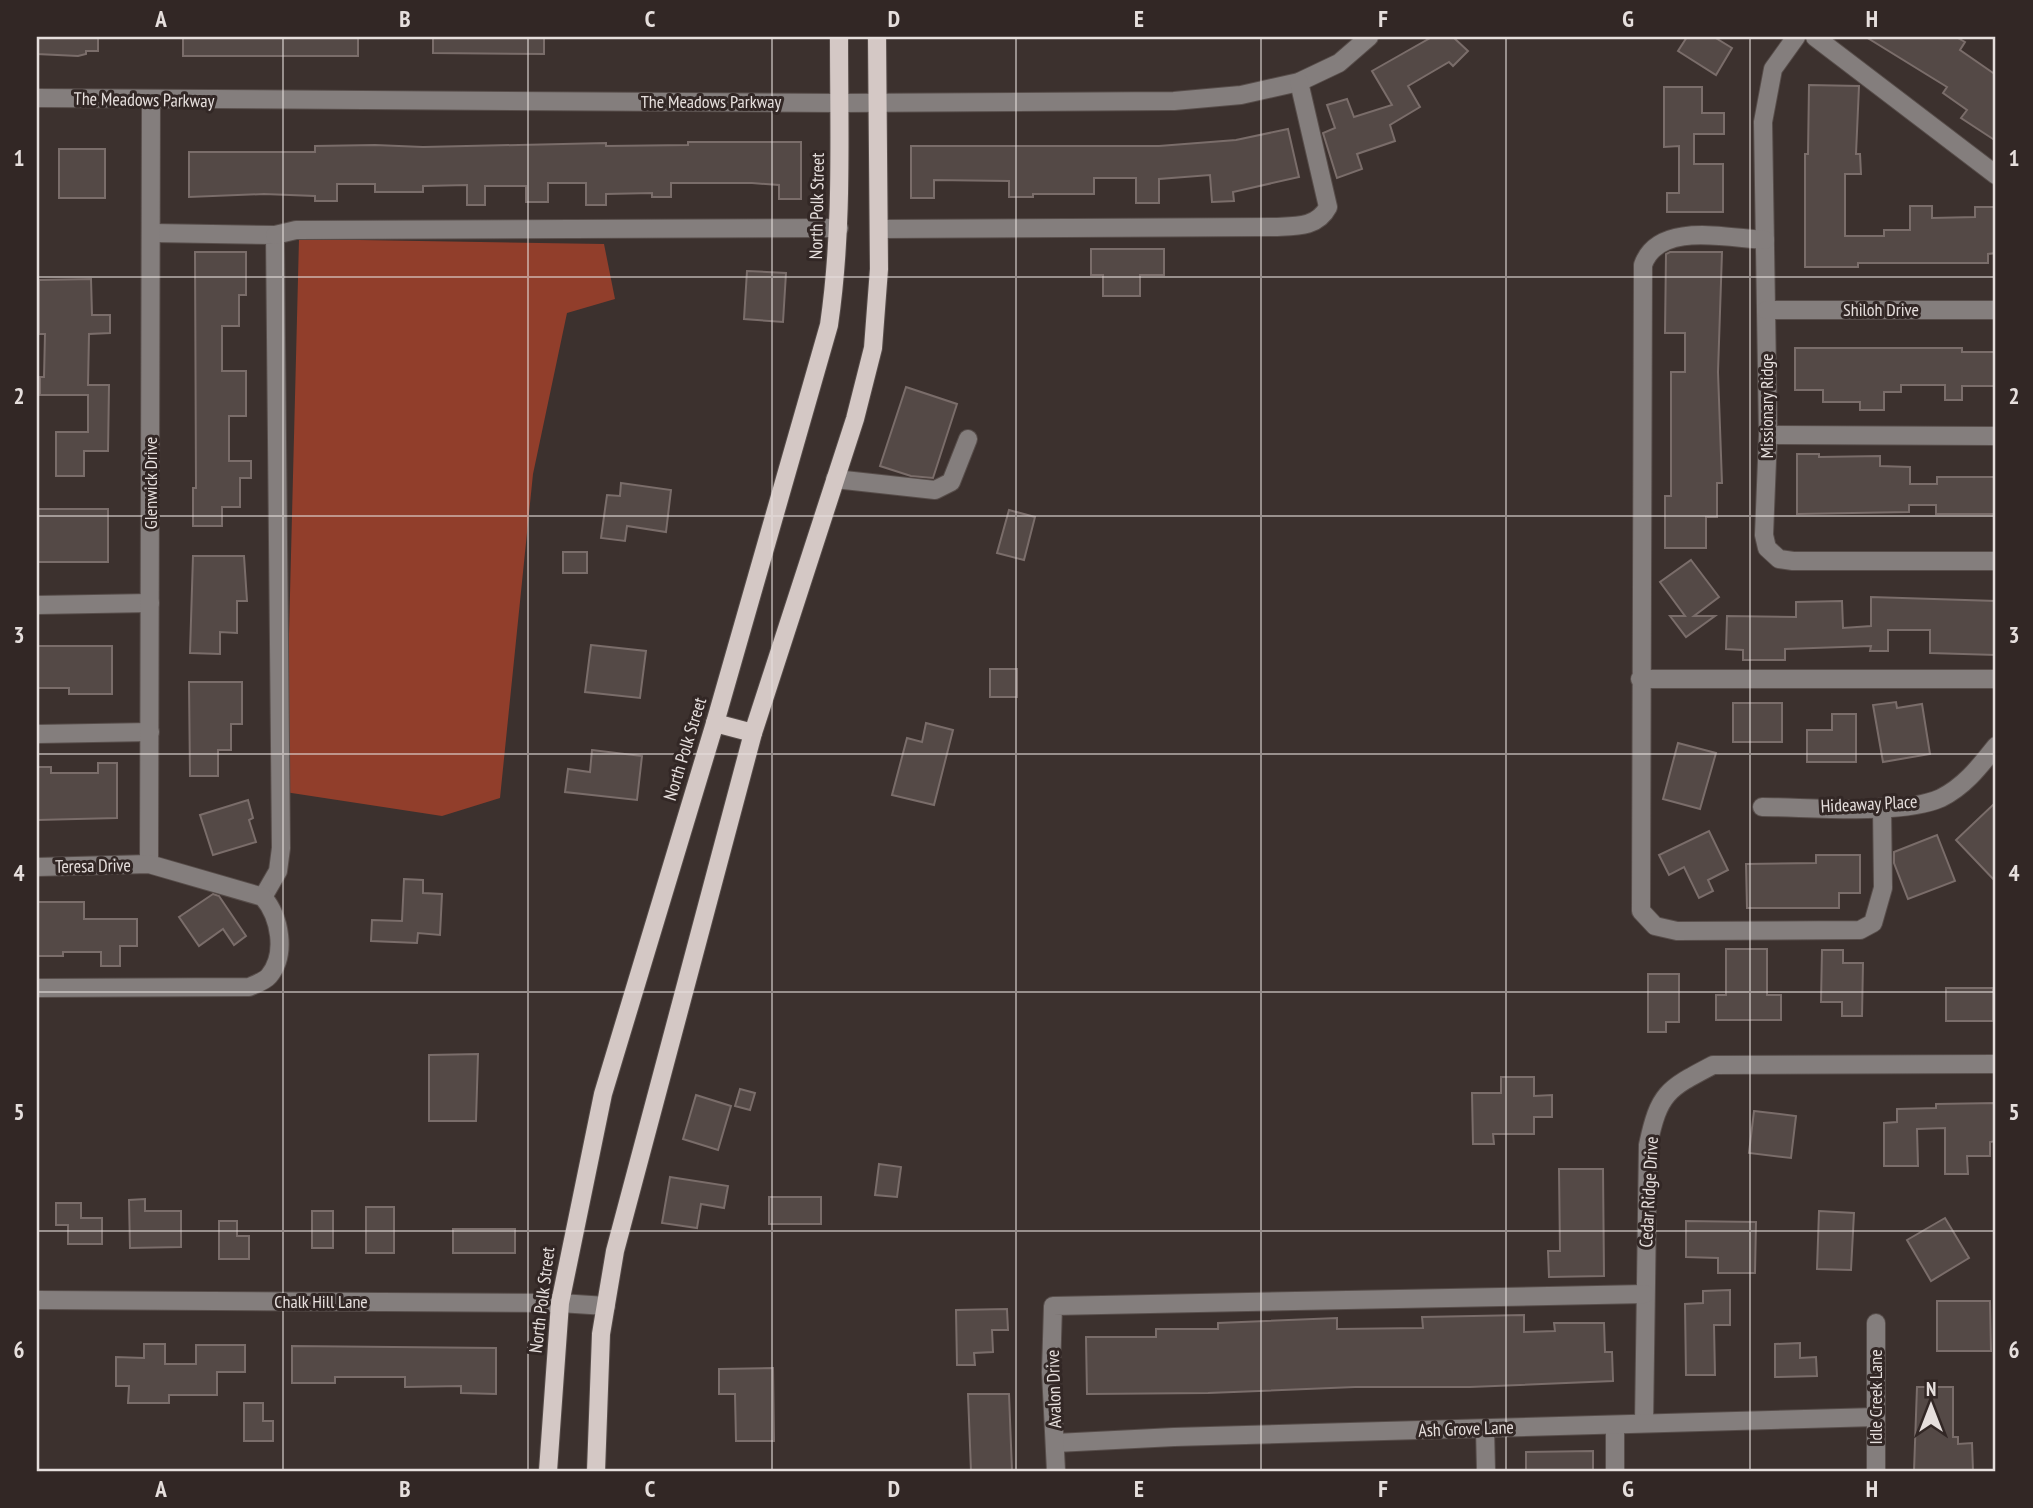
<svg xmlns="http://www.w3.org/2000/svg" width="2033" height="1508" font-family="'PT Sans Narrow',sans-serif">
<rect width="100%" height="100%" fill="#3c312e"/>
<polygon fill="#913e2b" points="299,239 604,244 615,299 567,313 533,474 500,798 442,816 285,792"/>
<g fill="#544946" stroke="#7a6d6a" stroke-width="2">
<polygon points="37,37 98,37 98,51 86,51 86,54 78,56 37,54"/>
<rect x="183" y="37" width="175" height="19"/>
<polygon points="433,37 544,37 544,54 433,53"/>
<polygon points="1432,37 1453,37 1468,51 1453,66 1449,62 1408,86 1420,107 1390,125 1395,141 1357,154 1362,169 1337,178 1323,133 1335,128 1327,105 1347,99 1354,117 1392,105 1372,71"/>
<polygon points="1687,37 1714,37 1732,48 1716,75 1678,51"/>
<polygon points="1866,37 1956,37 1965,42 1960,50 1996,75 1996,141 1961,118 1967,110 1943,93 1947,87"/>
<polygon points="1809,85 1859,86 1856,154 1860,154 1861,174 1845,174 1845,236 1884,236 1884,230 1910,230 1910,206 1932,206 1932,218 1975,217 1975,207 1996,207 1996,253 1988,254 1988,263 1858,263 1858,267 1805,267 1805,154 1808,154"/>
<polygon points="1664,87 1702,87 1702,113 1724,113 1724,134 1694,134 1694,164 1723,164 1723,212 1667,212 1667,193 1679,193 1679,146 1664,147"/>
<polygon points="1288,129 1299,177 1233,192 1234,201 1212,202 1210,175 1159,179 1159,203 1136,203 1136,178 1094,178 1094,194 1033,194 1033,197 1009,197 1009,181 934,180 934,198 911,198 911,146 1159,146 1236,140"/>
<polygon points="688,142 801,142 801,199 779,199 779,185 752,183 671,183 671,197 652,197 652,193 606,194 606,205 586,205 586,183 548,183 548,202 526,202 526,186 485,186 485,205 467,205 467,185 423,186 423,192 375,192 375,184 337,184 337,201 315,201 315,196 264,194 189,197 189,152 315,152 315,146 375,145 423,147 606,143 606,146 688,145"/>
<rect x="59" y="149" width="46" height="49"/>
<polygon points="1091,249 1164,249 1164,275 1140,275 1140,296 1103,296 1103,275 1091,275"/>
<polygon points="195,252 246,252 246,295 239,295 239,326 222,326 222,371 246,371 246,416 229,416 229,461 251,461 251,478 240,478 240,507 222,507 222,526 193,526 193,488 196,488"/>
<polygon points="1670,252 1722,252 1718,372 1722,483 1717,483 1717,517 1706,517 1706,548 1665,548 1665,496 1671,496 1671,372 1685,372 1685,333 1665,333 1666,254"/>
<polygon points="747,271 786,273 783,322 744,319"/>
<polygon points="91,279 92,315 110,315 110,333 89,334 88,385 109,385 108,451 84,451 84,476 56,476 56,432 88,432 88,395 40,395 40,377 44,377 45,334 39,334 39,280"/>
<polygon points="1795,348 1962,348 1962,352 1996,352 1996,386 1962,386 1962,400 1945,400 1945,385 1901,385 1901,392 1884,392 1884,410 1860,410 1860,402 1823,402 1823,390 1795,390"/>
<polygon points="906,387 957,404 933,478 911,476 880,466"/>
<polygon points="1797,454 1819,454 1819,457 1880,456 1880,466 1910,467 1910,484 1937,484 1937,477 1996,477 1996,514 1936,514 1936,505 1909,505 1909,512 1797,514"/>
<polygon points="621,483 671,490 666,532 627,526 625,541 601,538 607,495 620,496"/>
<rect x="37" y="509" width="71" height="53"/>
<polygon points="1009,510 1035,517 1024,560 997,553"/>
<rect x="563" y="552" width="24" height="21"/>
<polygon points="193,556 244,556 247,601 237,601 237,633 220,632 220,654 190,653"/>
<polygon points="1691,560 1719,597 1694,616 1715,616 1686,637 1670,616 1685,616 1660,582"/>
<polygon points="1871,597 1996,601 1996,655 1930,653 1930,630 1888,630 1888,651 1870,651 1871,646 1785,649 1785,660 1743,660 1743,650 1726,649 1727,616 1796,617 1796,602 1842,601 1843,628 1871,626"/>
<polygon points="591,645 646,651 640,698 585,692"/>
<polygon points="37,646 112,646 112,694 69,694 69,688 37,688"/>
<rect x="990" y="669" width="27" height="28"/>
<polygon points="189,682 242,682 242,724 231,724 231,750 218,750 218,776 190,776"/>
<polygon points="1896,702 1897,708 1922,704 1930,754 1883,762 1873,705"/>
<rect x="1733" y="703" width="49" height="39"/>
<polygon points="1832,714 1856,714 1856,762 1807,762 1807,730 1832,730"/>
<polygon points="926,723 953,730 934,805 892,795 907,738 922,742"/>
<polygon points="1678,743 1716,753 1700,809 1663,799"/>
<polygon points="592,750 642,756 637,800 565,792 568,769 590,772"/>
<polygon points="98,763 117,763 117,818 37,820 37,767 51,767 51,773 98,773"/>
<polygon points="248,800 253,818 249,820 256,842 213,855 200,815"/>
<polygon points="1996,802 1996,882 1956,840"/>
<polygon points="1709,831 1728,870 1708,880 1713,891 1699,898 1684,867 1669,875 1659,855"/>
<polygon points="1937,835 1955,881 1908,899 1894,863 1894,852"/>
<polygon points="1816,855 1860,855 1860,893 1839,893 1839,908 1747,908 1746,864 1816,863"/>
<polygon points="404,879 423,880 423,893 442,894 440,935 418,933 417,943 371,941 372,920 402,921"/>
<polygon points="213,894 219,896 246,936 234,945 223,929 199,946 179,917"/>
<polygon points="38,902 84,902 84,919 137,919 137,946 120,946 120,966 101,966 101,952 63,952 63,956 38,956"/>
<polygon points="1726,949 1767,949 1767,995 1781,995 1781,1020 1716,1020 1716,995 1726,995"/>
<polygon points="1822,950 1843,950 1843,963 1863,963 1862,1016 1842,1016 1842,1002 1821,1002"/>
<polygon points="1648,974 1679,974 1679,1022 1666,1022 1666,1032 1648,1032"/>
<rect x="1946" y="988" width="47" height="33"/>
<polygon points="478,1054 476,1121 429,1121 429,1055"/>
<polygon points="1501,1077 1534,1077 1534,1096 1552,1095 1552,1117 1534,1117 1534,1134 1493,1134 1494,1144 1473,1144 1472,1093 1501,1093"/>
<polygon points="740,1089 755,1093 750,1110 735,1106"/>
<polygon points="696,1095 731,1106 718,1150 683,1139"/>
<polygon points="1996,1103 1996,1141 1990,1142 1990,1156 1967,1156 1968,1174 1945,1174 1945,1128 1917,1129 1918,1166 1884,1166 1884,1123 1897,1122 1897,1109 1936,1108 1936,1104"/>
<polygon points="1754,1111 1796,1116 1791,1158 1749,1153"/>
<polygon points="879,1164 901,1167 897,1197 875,1195"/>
<polygon points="1559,1169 1603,1169 1604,1276 1549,1277 1548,1251 1560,1251"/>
<polygon points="670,1177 728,1186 724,1208 701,1204 697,1228 662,1223"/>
<rect x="769" y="1197" width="52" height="27"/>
<polygon points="145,1199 145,1211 181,1211 181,1247 130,1248 129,1200"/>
<polygon points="56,1203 81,1203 81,1218 102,1218 102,1244 68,1244 68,1225 56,1225"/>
<rect x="366" y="1207" width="28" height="46"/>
<rect x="312" y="1211" width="21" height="37"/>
<polygon points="1819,1211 1854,1213 1851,1270 1817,1269"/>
<polygon points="1945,1218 1969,1258 1931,1281 1907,1240"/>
<polygon points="219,1221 237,1221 237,1236 249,1236 249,1259 219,1259"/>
<polygon points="1686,1221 1756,1222 1755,1273 1718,1273 1718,1258 1686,1257"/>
<rect x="453" y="1229" width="62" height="24"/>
<polygon points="1730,1290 1730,1325 1714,1325 1715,1375 1686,1375 1685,1304 1703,1303 1703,1291"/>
<polygon points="1937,1301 1990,1301 1991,1351 1937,1351"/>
<polygon points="1007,1309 1008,1330 992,1330 993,1352 974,1353 975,1365 957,1365 956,1310"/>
<polygon points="1524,1315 1524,1332 1555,1331 1554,1323 1604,1323 1605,1352 1612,1352 1613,1381 1470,1387 1355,1387 1208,1393 1087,1394 1086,1337 1156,1337 1156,1329 1218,1329 1218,1323 1337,1318 1337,1329 1423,1328 1422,1317"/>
<polygon points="1800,1343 1800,1358 1816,1357 1817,1376 1775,1377 1775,1344"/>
<polygon points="144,1344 165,1344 165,1364 196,1364 196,1345 245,1345 245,1372 217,1372 217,1395 169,1395 169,1403 128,1403 129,1386 116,1386 116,1357 144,1358"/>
<polygon points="292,1346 496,1348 496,1394 461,1393 461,1386 405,1387 405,1377 335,1377 335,1383 292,1383"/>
<polygon points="773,1368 774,1441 736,1441 735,1394 719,1394 719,1369"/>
<polygon points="1917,1387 1953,1387 1953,1437 1958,1437 1958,1444 1972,1443 1973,1471 1914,1471"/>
<polygon points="968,1394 1009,1394 1012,1471 971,1471"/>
<polygon points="244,1403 263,1403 263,1421 273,1421 273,1441 244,1441"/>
<polygon points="1593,1451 1593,1471 1526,1471 1526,1452"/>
</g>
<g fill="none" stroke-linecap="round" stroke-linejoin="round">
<g stroke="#574d4a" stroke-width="20">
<g id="minor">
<polyline points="1796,37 1773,69 1763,122 1768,435 1764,535 1767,548 1779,559 1793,561 1996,561"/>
<polyline points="1815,37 1996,175"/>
<polyline points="37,98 839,103 1174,101 1241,95 1299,82 1339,63 1369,37"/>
<path d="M879,229L1274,227C1295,226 1317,228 1328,207L1299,82"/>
<polyline points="153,233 275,235 281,848 278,871 263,897"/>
<polyline points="275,235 296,230 839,228"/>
<path d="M1765,240C1727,238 1658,221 1643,265L1641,911L1655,926L1677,931L1860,930L1873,923L1883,888L1882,807"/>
<polyline points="1766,310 1996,310"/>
<polyline points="1768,435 1996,436"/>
<polyline points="835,479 935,490 951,482 968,439"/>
<polyline points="37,605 150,603"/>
<polyline points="1640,679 1996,679"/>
<polyline points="37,734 150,732"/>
<path d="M1762,807C1808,807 1901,816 1941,798C1965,786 1980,766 1996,746"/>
<polyline points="149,864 151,101"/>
<path d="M37,867L149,864L263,897C280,917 287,954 269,976C265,981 256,984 249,987L37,988"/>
<polyline points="37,1300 560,1303 606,1306"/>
<polyline points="1876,1323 1876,1471"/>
<path d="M1644,1423L1648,1145C1659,1093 1667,1089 1713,1065L1996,1064"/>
<polyline points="1615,1425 1615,1471"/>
<polyline points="1485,1429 1486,1471"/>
<polyline points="1056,1443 1174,1437 1876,1417"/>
<polyline points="1056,1471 1051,1372 1053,1306 1645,1294"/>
</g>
</g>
<g stroke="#574d4a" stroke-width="20">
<g id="major">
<polyline points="715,723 753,733"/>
<path d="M548,1471L560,1303L603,1094L715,723L829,325C843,229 839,134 839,37"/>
<polyline points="596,1471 601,1334 615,1251 753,733 855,419 873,348 879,269 877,37"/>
</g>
</g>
<use href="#minor" stroke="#847e7d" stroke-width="18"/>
<use href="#major" stroke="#d4c8c5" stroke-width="18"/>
</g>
<path fill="none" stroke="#e6dfdd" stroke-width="2" stroke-opacity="0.55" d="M283,37V1471M528,37V1471M772,37V1471M1016,37V1471M1261,37V1471M1506,37V1471M1750,37V1471M37,277H1996M37,516H1996M37,754H1996M37,992H1996M37,1231H1996"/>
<g text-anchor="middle" stroke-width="6" stroke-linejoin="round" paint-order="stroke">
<g font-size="18" fill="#e6dfdd" stroke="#322725">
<text transform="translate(144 100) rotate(1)" y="6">The Meadows Parkway</text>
<text x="711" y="108">The Meadows Parkway</text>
<text transform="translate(817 206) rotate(-89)" y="6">North Polk Street</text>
<text x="1881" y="316">Shiloh Drive</text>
<text transform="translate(1767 406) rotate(-90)" y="6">Missionary Ridge</text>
<text transform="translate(151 483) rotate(-90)" y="6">Glenwick Drive</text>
<text transform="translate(685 749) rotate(-73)" y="6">North Polk Street</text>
<text transform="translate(1869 804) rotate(-3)" y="6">Hideaway Place</text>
<text transform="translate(93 866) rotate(-1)" y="6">Teresa Drive</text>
<text transform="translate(1649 1192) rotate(-87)" y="6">Cedar Ridge Drive</text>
<text transform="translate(542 1300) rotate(-83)" y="6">North Polk Street</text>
<text x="321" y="1308">Chalk Hill Lane</text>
<text transform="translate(1054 1389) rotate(-92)" y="6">Avalon Drive</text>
<text transform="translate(1876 1397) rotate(-90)" y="6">Idle Creek Lane</text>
<text transform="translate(1466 1429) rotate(-2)" y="6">Ash Grove Lane</text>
</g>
</g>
<rect width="2033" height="1508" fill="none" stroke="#322725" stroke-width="77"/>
<g transform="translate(1931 1406)" stroke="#322725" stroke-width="5" paint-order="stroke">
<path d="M0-5L12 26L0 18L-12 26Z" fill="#e6dfdd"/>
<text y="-10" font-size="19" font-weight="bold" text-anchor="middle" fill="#e6dfdd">N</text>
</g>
<rect x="38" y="38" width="1956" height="1432" fill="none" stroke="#e6dfdd" stroke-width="2.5"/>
<g font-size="23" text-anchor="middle" font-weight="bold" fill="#e6dfdd">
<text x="161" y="27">A</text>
<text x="405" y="27">B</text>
<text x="650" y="27">C</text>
<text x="894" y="27">D</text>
<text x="1139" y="27">E</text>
<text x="1383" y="27">F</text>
<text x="1628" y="27">G</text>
<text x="1872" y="27">H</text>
<text x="19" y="166">1</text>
<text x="2014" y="166">1</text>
<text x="19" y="404">2</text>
<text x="2014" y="404">2</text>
<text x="19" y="643">3</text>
<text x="2014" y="643">3</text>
<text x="19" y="881">4</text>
<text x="2014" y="881">4</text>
<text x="19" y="1120">5</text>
<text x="2014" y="1120">5</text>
<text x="19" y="1358">6</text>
<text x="2014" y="1358">6</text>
<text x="161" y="1497">A</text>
<text x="405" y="1497">B</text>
<text x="650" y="1497">C</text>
<text x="894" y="1497">D</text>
<text x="1139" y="1497">E</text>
<text x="1383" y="1497">F</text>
<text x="1628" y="1497">G</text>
<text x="1872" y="1497">H</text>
</g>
</svg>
